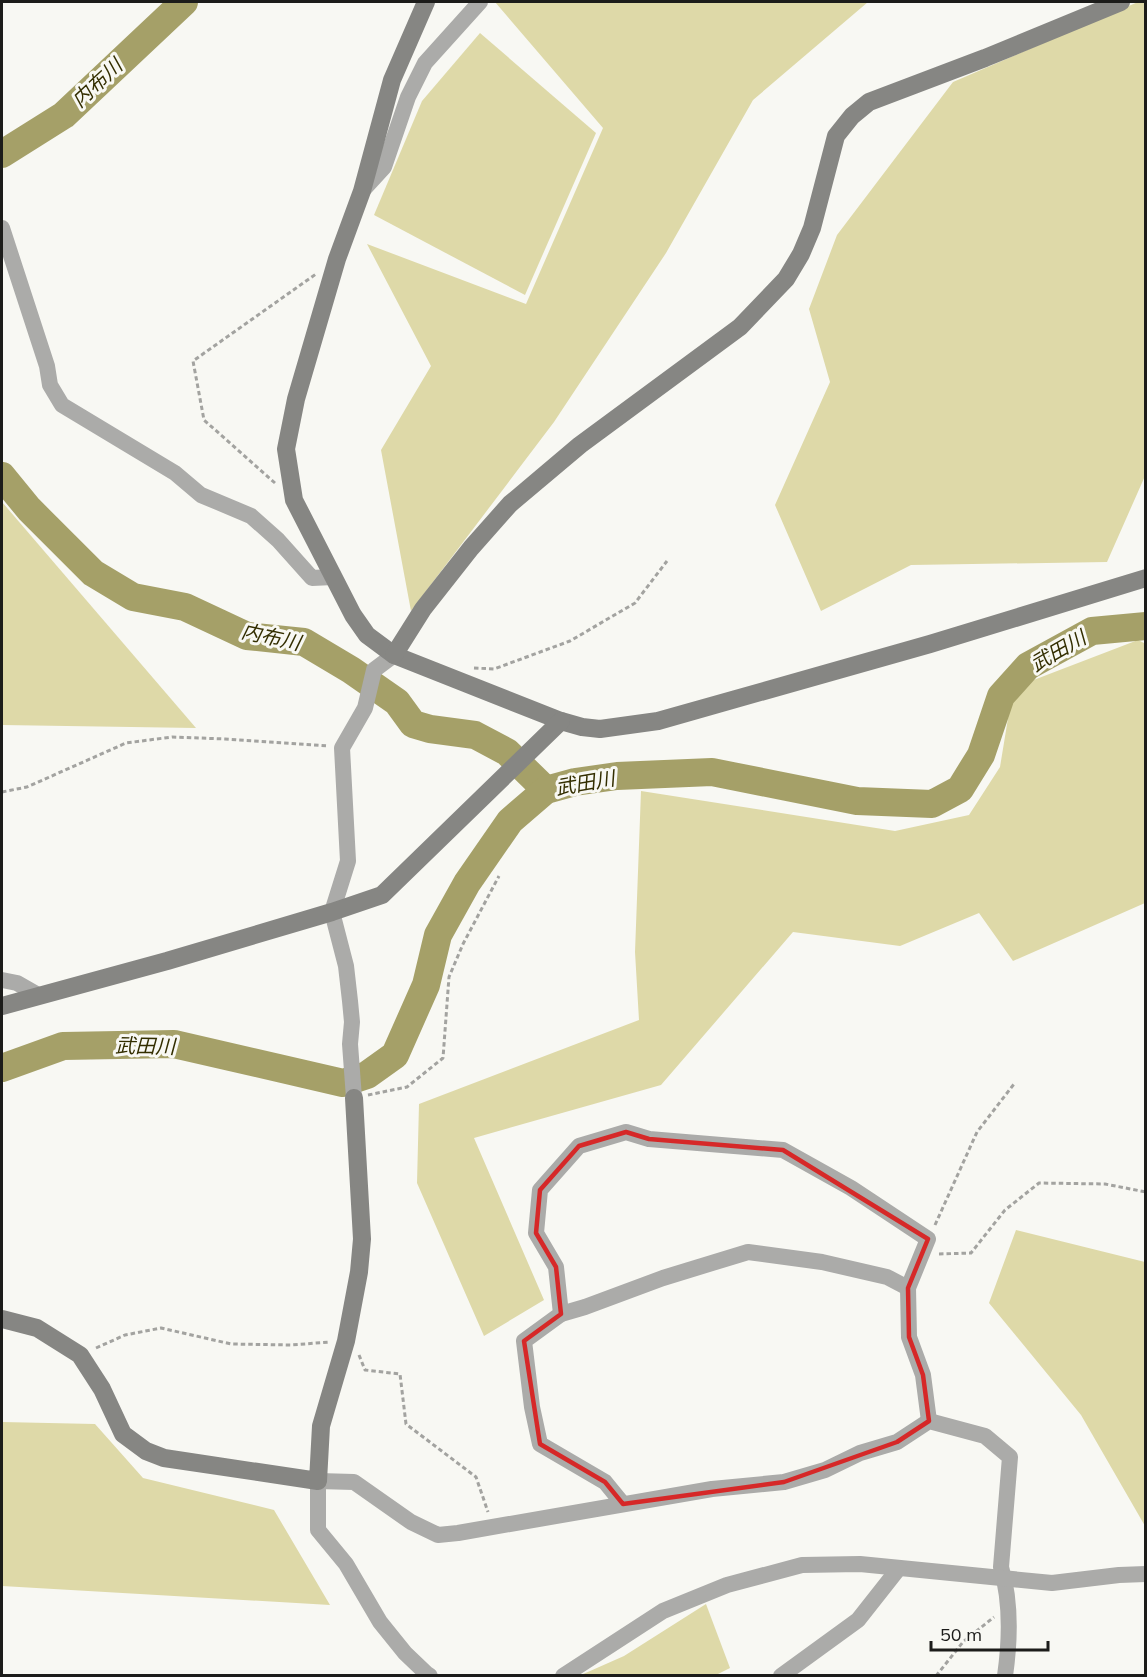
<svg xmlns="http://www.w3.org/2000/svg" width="1147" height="1677" font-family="Mulish,'Noto Sans JP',sans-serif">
<rect width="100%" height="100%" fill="#f8f8f3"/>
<g fill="#ded9a8">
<polygon points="495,2 868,2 753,100 666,253 554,422 411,611 381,450 431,366 367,244 526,304 603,128"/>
<polygon points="1138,2 1145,2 1145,476 1107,562 911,565 821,611 775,505 830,382 809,309 837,235 953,82"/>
<polygon points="480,33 596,133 525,295 374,215 422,101"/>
<polygon points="2,502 196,728 2,725"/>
<polygon points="1138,640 1146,644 1145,903 1013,961 979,913 900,946 793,932 661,1085 474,1138 544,1300 484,1336 417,1183 419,1104 639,1020 635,952 641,791 895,831 969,815 1000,767 1013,688"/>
<polygon points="1016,1230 1145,1262 1145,1526 1081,1415 989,1303"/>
<polygon points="2,1422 95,1424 143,1478 274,1510 330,1605 2,1586"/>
<polygon points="706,1604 730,1668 716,1675 581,1675 624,1656"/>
</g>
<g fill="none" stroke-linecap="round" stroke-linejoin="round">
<g stroke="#a5a068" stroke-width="28">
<polyline points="2,154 64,115 184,2"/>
<polyline points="2,476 29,509 93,573 133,597 185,607 247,636 304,642 351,670 397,702 413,724 430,729 475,735 507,752 546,790"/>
<polyline points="2,1068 63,1046 174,1044 343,1083 367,1075 395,1055 426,985 438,935 467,883 510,821 546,790 575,782 617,776 712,772 857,801 932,804 960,789 981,755 1001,696 1028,666 1092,631 1146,626"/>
</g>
<g stroke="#a3a3a0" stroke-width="3" stroke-dasharray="4.5 3" stroke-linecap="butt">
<polyline points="275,483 204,420 193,361 316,274"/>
<polyline points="474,668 494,669 570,641 635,603 667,561"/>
<polyline points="2,792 27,787 126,743 172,737 225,739 329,746"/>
<polyline points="368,1095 407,1087 443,1058 449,977 463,944 499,876"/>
<polyline points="935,1225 977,1132 1014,1084"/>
<polyline points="939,1254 971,1253 1005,1210 1039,1183 1105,1184 1146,1192"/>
<polyline points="96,1348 125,1335 161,1328 231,1344 291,1345 330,1342"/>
<polyline points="359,1355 365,1370 400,1374 406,1424 476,1477 488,1512"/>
<polyline points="936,1676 963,1642 994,1617"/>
</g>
<g stroke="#ababa9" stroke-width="16">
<polyline points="362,191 384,167 408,97 425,63 480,2"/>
<polyline points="2,228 47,366 50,385 62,405 175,473 201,495 251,516 278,540 312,578 333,577"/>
<polyline points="2,980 17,983 38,995"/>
<polyline points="354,1098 350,1044 352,1022 350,1001 346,966 332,912 348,861 342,748 365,708 374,670 394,655"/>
<polyline points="561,1314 585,1307 663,1278 748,1252 822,1262 887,1277 908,1288"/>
<polyline points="623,1504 605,1482 540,1444 532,1407 524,1341 561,1314 556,1267 536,1233 540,1190 579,1146 626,1132 649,1139 783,1150 851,1188 928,1239 908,1288 909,1337 923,1375 929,1421"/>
<path d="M430,1676L427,1674L405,1653L380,1622L346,1564L318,1530V1481L354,1482L411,1522L438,1535L458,1533L712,1489L784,1482L825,1470L860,1453L897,1442L929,1421L985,1436L1010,1457L1001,1567C1011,1601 1010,1641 1005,1676"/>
<polyline points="563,1676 663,1611 727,1585 802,1565 860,1564 1052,1583 1119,1575 1146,1574"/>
<polyline points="781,1676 858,1620 899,1568"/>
</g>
<g stroke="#868683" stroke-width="18">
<polyline points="426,2 392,80 362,191 337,259 296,399 286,449 294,500 353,615 367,635 394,655 561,721 582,727 600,729 658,721 930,644 1146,578"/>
<polyline points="394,655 423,609 471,548 510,504 580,445 740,327 786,279 801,254 812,228 836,136 852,116 869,102 985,58 1121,2"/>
<polyline points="2,1006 167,961 332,912 382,895 561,721"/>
<polyline points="2,1319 37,1328 80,1355 102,1389 123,1434 146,1451 164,1458 318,1481 321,1426 346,1341 359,1272 362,1239 354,1098"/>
</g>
</g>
<path fill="none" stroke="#d62828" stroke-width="4.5" stroke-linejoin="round" d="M626,1132L649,1139L783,1150L928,1239L908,1288L909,1337L923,1375L929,1421L897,1442L784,1482L623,1504L605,1482L540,1444L524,1341L561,1314L556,1267L536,1233L540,1190L579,1146Z"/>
<g text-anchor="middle" stroke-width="6" stroke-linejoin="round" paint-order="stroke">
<g font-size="20" font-style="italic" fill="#332e00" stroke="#f8f8f3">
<text transform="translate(97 83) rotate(-43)" y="7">内布川</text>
<text transform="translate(271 637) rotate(12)" y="7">内布川</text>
<text transform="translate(1058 651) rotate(-30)" y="7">武田川</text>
<text transform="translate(585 783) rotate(-10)" y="7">武田川</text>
<text transform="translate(145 1046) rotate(1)" y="7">武田川</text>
</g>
</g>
<rect width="1147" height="1677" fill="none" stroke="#1c1c1a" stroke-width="6"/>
<path d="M931 1641v9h117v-9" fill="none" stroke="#1c1c1a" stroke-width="3"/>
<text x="940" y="1641" font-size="18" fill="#1c1c1a" stroke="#f8f8f3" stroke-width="4.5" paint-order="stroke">50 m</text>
</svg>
